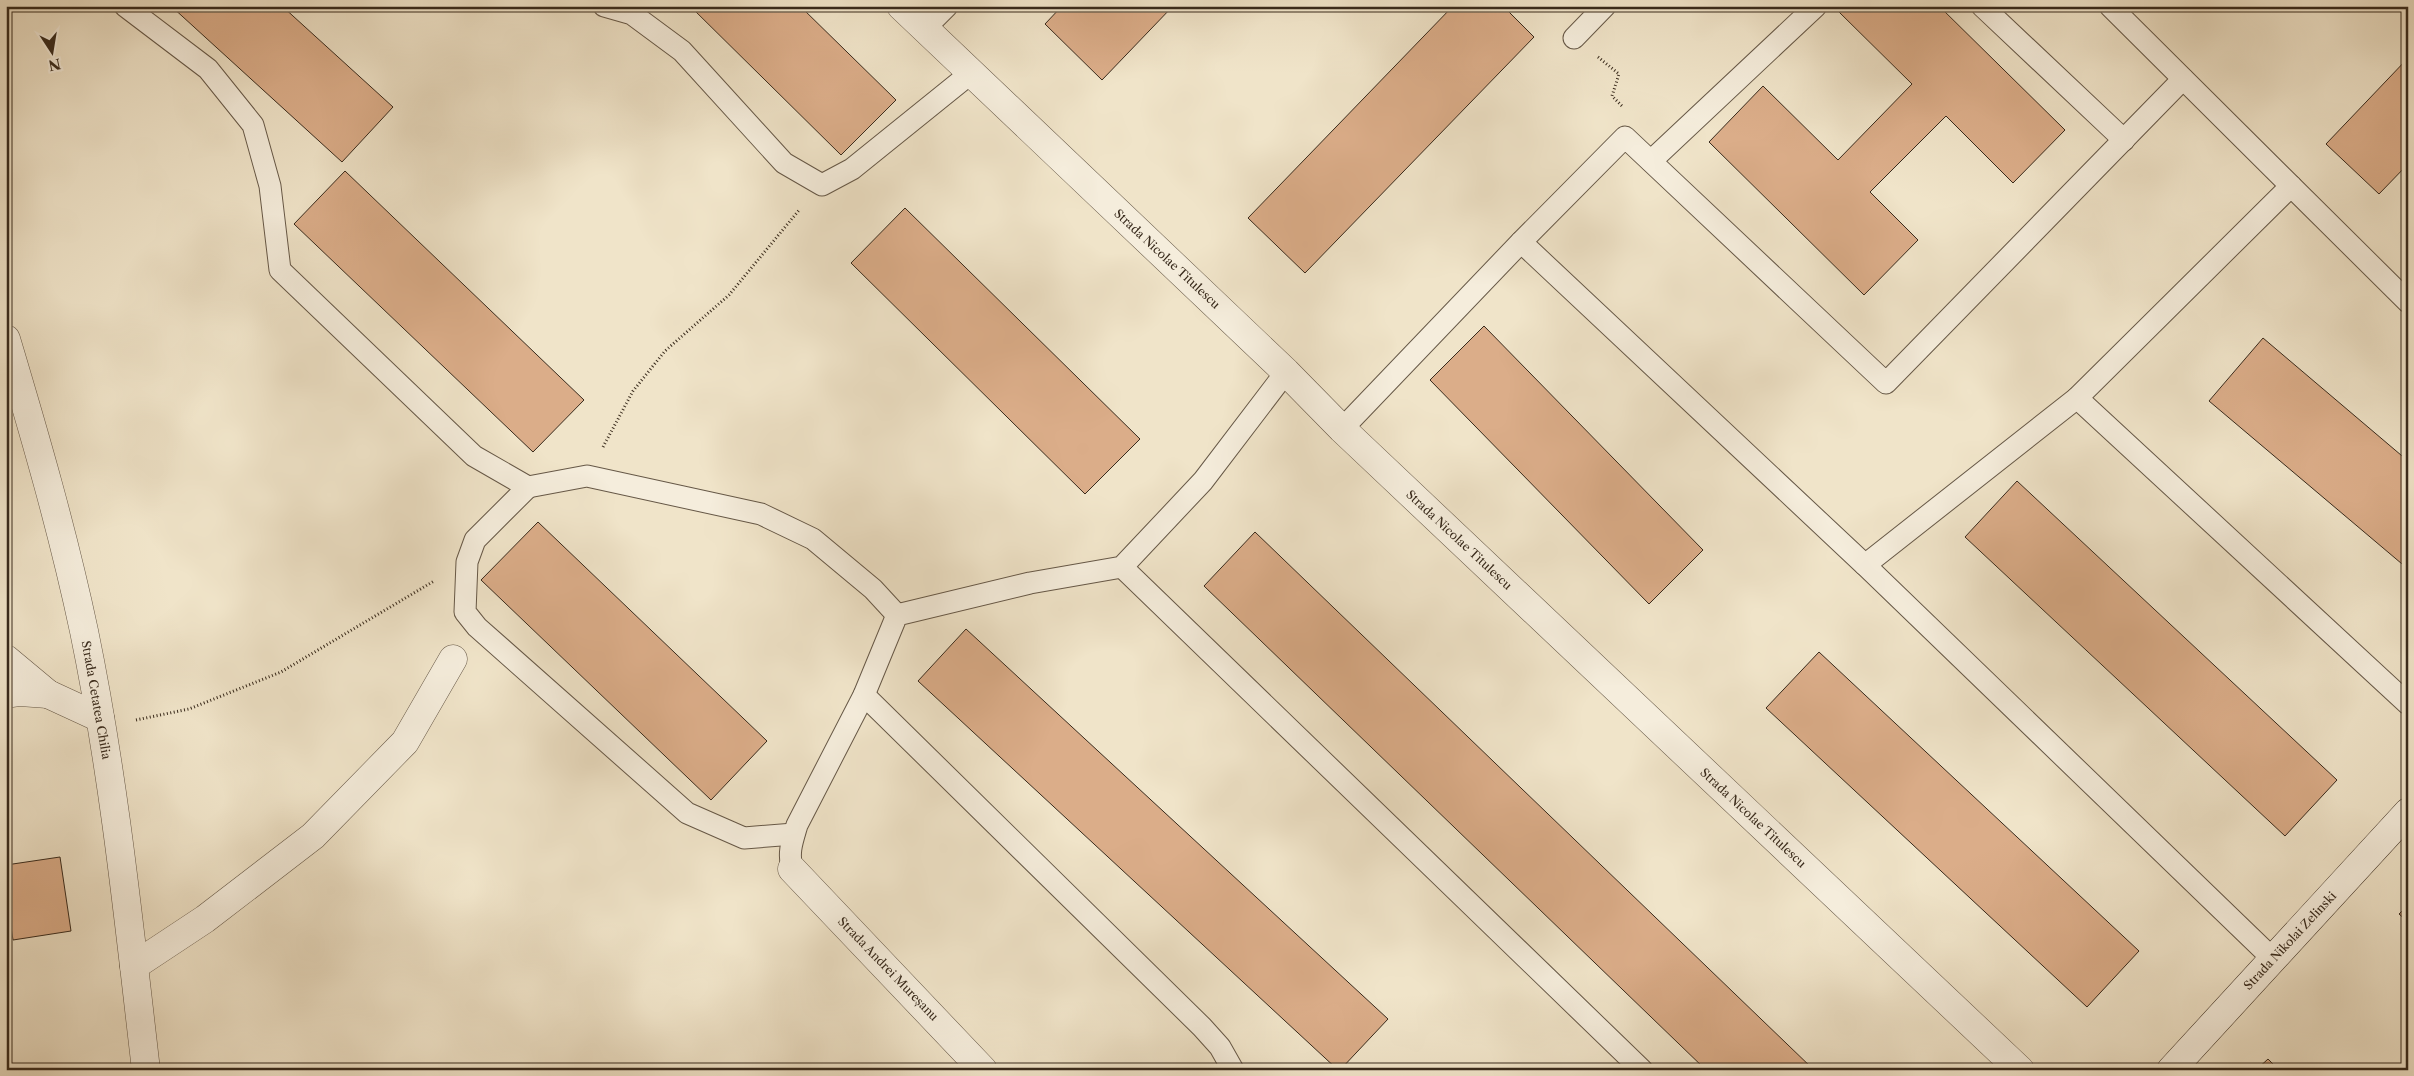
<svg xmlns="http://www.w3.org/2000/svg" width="2414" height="1076" font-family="'Libre Caslon Text',serif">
<rect width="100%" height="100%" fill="#f0e4c9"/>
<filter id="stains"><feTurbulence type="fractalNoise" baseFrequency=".004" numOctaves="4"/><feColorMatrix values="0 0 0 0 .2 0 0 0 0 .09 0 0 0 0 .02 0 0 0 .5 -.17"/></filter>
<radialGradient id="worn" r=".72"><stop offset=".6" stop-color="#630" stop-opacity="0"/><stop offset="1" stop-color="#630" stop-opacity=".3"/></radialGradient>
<g fill="#dbad89" stroke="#382a1c">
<polygon points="171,6 282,6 393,107 342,162"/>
<polygon points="690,6 800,6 896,100 841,155"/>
<polygon points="1062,6 1173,6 1102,80 1045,24"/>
<polygon points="1453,6 1503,6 1534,37 1305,273 1248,218"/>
<polygon points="1845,6 1939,6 2065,130 2013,183 1946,116 1870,192 1918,240 1864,295 1709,142 1763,86 1838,160 1912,84 1839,12"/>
<polygon points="2408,58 2408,164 2379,194 2326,144"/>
<polygon points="345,171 584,400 533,452 294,224"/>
<polygon points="905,208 1140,439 1085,494 851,263"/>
<polygon points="1484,326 1703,550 1649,604 1430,380"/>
<polygon points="2263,338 2408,461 2408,569 2209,401"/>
<polygon points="2017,481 2337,780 2285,836 1965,537"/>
<polygon points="538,522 767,741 711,800 481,580"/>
<polygon points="1255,532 1814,1070 1706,1070 1204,586"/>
<polygon points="966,629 1388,1019 1340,1070 1338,1070 918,681"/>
<polygon points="1819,652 2139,951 2087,1007 1766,708"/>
<polygon points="60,857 71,931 13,940 6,896 6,865"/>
<polygon points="2408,905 2408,922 2399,914"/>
<polygon points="2268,1059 2279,1070 2256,1070"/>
</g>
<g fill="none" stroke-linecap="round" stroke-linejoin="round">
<g stroke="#665847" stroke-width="23">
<g id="lane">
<polyline points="125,6 208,69 253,125 270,186 280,270 474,456 528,487 587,476 761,514 813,539 873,589 897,615"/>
<polyline points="604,6 632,14 682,51 784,163 822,185 852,169 971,73"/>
<polyline points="1982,6 2124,140"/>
<polyline points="2110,6 2291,186"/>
<polyline points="924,29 947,6"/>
<polyline points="1574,38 1605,6"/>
<polyline points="1651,161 1816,6"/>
<polyline points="1521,242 1865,565"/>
<polyline points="2408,302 2291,186 2077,398 2408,704"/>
<polyline points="2077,398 1865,565 2273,959"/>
<polyline points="1342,429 1521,242 1625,137 1886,383 2183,79"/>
<polyline points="528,487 475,540 467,562 465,612 477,627 687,813 744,838 794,834"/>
<polyline points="1122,567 1642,1070"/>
<polyline points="864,695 1202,1027 1220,1047 1233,1070"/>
<path d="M792,869C788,852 792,842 797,825L864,695L897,615L1030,583L1122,567L1203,481L1286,372"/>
</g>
</g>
<g stroke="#665847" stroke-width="29">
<g id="street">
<polyline points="901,6 1286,372 1342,429 2020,1070"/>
<path d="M6,339C35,436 63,532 84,631C114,776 129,924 146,1070"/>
<polyline points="6,659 48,694 100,718"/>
<polyline points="6,694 20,692 48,694"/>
<polyline points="792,869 983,1070"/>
<polyline points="134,966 205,919 313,836 405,742 453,659"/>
</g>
</g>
<g stroke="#382a1c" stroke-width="29">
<polyline id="secondary" points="2171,1070 2408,812"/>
</g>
<g stroke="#382a1c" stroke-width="3" stroke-dasharray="1 2.5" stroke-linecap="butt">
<polyline points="1598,57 1619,74 1612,96 1622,106"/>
<polyline points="603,447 633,391 665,351 729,295 800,209"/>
<polyline points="136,720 189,709 281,672 434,581"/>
</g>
<use href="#lane" stroke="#f5eddc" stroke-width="21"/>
<use href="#street" stroke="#f5eddc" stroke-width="28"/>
<use href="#secondary" stroke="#f5eddc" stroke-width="28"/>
</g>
<g text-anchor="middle" stroke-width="4" stroke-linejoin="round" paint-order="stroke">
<g font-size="12" fill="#382a1c" stroke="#f5eddc">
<text transform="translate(1167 259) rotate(43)" y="4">Strada Nicolae Titulescu</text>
<text transform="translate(1459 540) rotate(43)" y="4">Strada Nicolae Titulescu</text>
<text transform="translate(96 700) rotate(80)" y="4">Strada Cetatea Chilia</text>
<text transform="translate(1753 818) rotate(43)" y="4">Strada Nicolae Titulescu</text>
<text transform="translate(2290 941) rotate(-47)" y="4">Strada Nikolai Zelinski</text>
<text transform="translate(888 969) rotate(46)" y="4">Strada Andrei Mureșanu</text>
</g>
</g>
<rect width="2414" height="1076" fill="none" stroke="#f0e4c9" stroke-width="25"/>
<rect x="8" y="8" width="2399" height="1061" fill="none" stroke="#382a1c" stroke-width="2.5"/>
<rect x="12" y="12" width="2389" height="1051" fill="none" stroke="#382a1c"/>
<g transform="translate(52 52) rotate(168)" stroke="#f5eddc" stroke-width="4" paint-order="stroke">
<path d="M0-4L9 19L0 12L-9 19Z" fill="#382a1c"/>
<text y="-8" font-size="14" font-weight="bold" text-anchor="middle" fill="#382a1c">N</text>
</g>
<rect width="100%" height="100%" filter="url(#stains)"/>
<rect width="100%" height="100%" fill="url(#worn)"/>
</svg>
